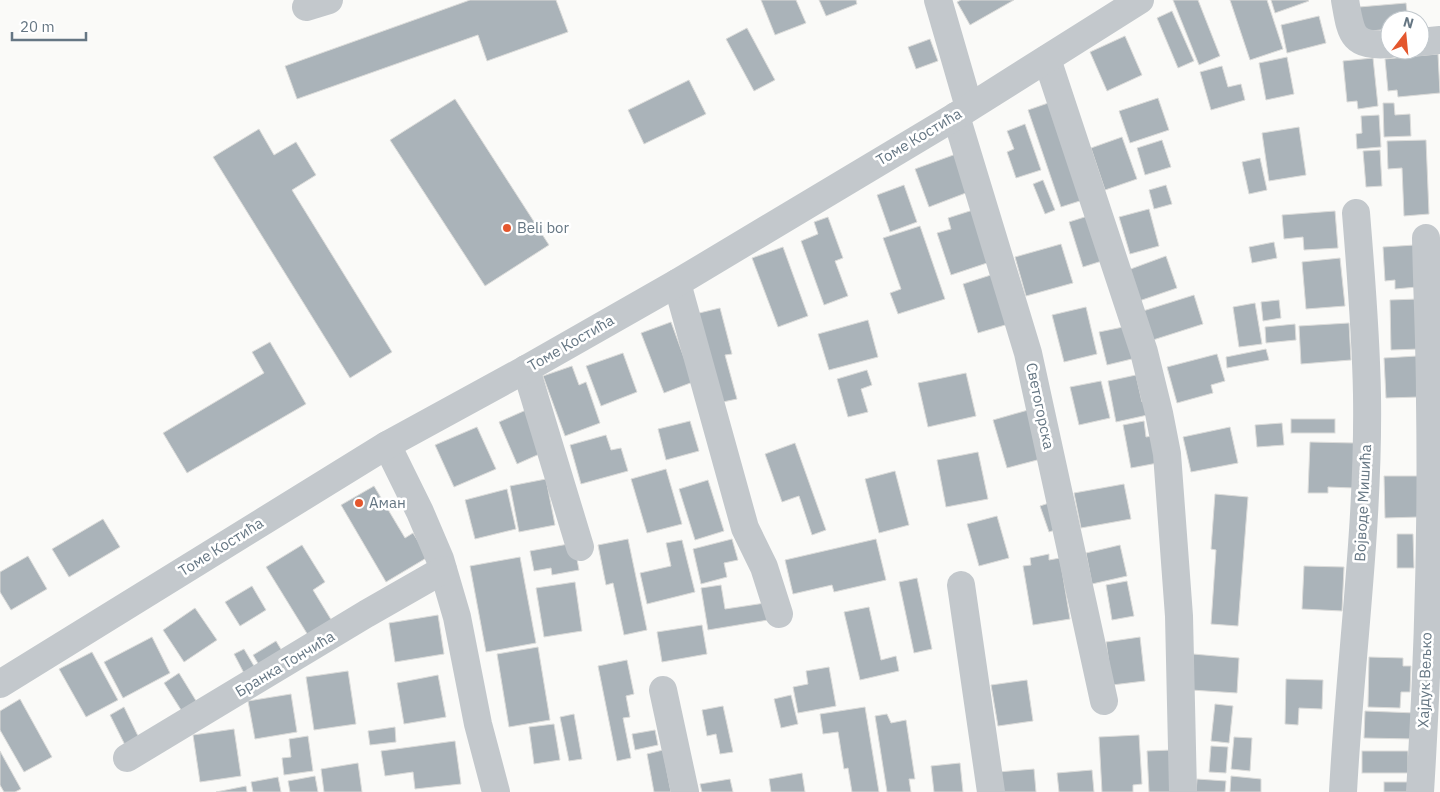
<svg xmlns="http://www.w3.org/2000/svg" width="1440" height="792" font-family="'IBM Plex Sans',sans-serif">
<rect width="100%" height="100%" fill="#fafaf8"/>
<g fill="#aab3b9" stroke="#dcdcda">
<polygon points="470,0 556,0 568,32 487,61 478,35 297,99 285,66"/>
<polygon points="761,0 796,0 806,23 775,35"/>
<polygon points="819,0 856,0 857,4 826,16"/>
<polygon points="961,0 1014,0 970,25 957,2"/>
<polygon points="1173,0 1198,0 1220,56 1199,65"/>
<polygon points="1230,0 1267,0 1283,49 1250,60"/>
<polygon points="1271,0 1308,0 1309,1 1275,13"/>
<polygon points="1406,3 1408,20 1390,20 1390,29 1362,32 1359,7"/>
<polygon points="1172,11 1194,61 1178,68 1157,18"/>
<polygon points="1319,16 1326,43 1287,53 1281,25"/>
<polygon points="747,28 775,80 754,91 726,39"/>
<polygon points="1125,36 1142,75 1107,91 1090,52"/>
<polygon points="930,39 938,61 916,69 908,47"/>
<polygon points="1438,54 1440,93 1398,97 1397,90 1388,91 1385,59"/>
<polygon points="1287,57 1294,94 1266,100 1259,63"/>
<polygon points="1373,58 1378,106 1358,109 1357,101 1347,102 1343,61"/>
<polygon points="1222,66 1228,87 1241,84 1245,100 1211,110 1200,72"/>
<polygon points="689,80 706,114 644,144 628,110"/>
<polygon points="1158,98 1169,130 1130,143 1119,111"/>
<polygon points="455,99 549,245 485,286 390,140"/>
<polygon points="1054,101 1086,199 1061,207 1028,110"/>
<polygon points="1383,103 1394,103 1395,115 1410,114 1411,136 1384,137"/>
<polygon points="1379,115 1381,147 1357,149 1356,134 1362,133 1361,116"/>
<polygon points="1025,124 1041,170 1016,178 1007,152 1014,149 1007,131"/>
<polygon points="1299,127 1306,175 1269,181 1262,133"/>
<polygon points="259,129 274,155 296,142 316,175 292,190 392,352 350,378 213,157"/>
<polygon points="1122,137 1137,179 1105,190 1091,148"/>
<polygon points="1162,140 1171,167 1145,175 1137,148"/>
<polygon points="1426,140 1429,214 1404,216 1402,168 1388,169 1387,141"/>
<polygon points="1380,150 1382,186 1366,187 1363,151"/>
<polygon points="956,154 971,191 929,207 915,169"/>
<polygon points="1260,158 1267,190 1249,194 1242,162"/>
<polygon points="1043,180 1055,210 1045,214 1033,184"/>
<polygon points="904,185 917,222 890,232 877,195"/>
<polygon points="1166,185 1172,204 1154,209 1149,190"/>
<polygon points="1149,209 1159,246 1130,254 1119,217"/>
<polygon points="973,210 990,262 951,275 937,233 951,229 948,218"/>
<polygon points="1335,211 1338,248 1304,250 1303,237 1284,239 1282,215"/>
<polygon points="1094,214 1102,261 1083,267 1069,222"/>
<polygon points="828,217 843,258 835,261 848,296 824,305 801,241 818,234 814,222"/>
<polygon points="920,226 945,299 898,314 890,293 901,289 883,238"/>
<polygon points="1274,242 1277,258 1252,263 1249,247"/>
<polygon points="1061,244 1073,283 1026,296 1015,257"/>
<polygon points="1415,245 1417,287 1395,289 1395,280 1385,281 1383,247"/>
<polygon points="783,247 808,316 778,327 752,258"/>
<polygon points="1166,256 1177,288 1139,301 1128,270"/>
<polygon points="1340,258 1345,306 1306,309 1302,262"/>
<polygon points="997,273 1012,323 978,333 963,284"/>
<polygon points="1194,295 1203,324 1153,340 1143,311"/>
<polygon points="1418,299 1420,349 1391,350 1390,300"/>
<polygon points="1279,300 1281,318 1263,321 1261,302"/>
<polygon points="1255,303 1262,344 1239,347 1233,307"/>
<polygon points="1086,307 1097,354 1064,362 1052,315"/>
<polygon points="720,308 732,354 725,355 737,399 718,403 695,314"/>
<polygon points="868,320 878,357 829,370 818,334"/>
<polygon points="671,322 693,382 664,393 641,333"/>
<polygon points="1349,323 1351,360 1301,364 1299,326"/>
<polygon points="1295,324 1296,340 1266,343 1265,327"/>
<polygon points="1128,326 1136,358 1107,365 1099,332"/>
<polygon points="270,342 306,404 187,473 163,433 264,373 252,352"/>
<polygon points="1266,349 1269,360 1227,368 1226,357"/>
<polygon points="623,353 637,392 601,406 586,366"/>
<polygon points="1217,354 1225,381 1211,385 1213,393 1177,403 1167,367"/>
<polygon points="1417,356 1419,397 1386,398 1384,358"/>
<polygon points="572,366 579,385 586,382 600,423 565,436 543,376"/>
<polygon points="867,370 872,385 861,389 868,412 848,417 837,379"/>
<polygon points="966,373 976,416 928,427 918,383"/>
<polygon points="1136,375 1142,402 1150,401 1152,414 1116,422 1108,381"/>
<polygon points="1101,381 1110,418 1079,425 1070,387"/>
<polygon points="526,410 544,452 517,464 499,422"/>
<polygon points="1028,410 1041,459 1007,468 993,420"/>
<rect x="1291" y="419" width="44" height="14"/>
<polygon points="690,421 699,451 666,460 658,429"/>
<polygon points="1144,421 1146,437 1158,435 1163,462 1131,468 1123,425"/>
<polygon points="1282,423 1284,445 1257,447 1255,425"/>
<polygon points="477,427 496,469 454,487 435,445"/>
<polygon points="1230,427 1238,463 1191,472 1183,437"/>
<polygon points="606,435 611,450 621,448 628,471 581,484 570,445"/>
<polygon points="1310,442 1355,443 1354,488 1328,487 1328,493 1308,493"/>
<polygon points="795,443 826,530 812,535 799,496 782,502 765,454"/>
<polygon points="978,452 988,499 946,507 937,460"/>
<polygon points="666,469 682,524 647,533 631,479"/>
<polygon points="895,471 909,525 879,533 865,479"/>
<polygon points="1384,476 1418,476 1419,517 1385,518"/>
<polygon points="546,479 555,525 519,532 510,486"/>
<polygon points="708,480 724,531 695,540 679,489"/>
<polygon points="1124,484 1131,519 1081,528 1074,493"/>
<polygon points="374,486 405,538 413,533 428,557 386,582 341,505"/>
<polygon points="507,489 516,529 475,539 465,500"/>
<polygon points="1215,494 1248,497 1238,626 1211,624 1216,550 1211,549"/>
<polygon points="1049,503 1058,529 1049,532 1040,506"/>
<polygon points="997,516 1009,558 979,566 967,524"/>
<polygon points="103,519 120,547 69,577 52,549"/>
<polygon points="1397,534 1413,534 1414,568 1397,568"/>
<polygon points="628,539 647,630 624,635 613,583 606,585 598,545"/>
<polygon points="732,539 738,560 724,563 727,577 701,584 693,549"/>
<polygon points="876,539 886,580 834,592 832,585 793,594 785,560"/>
<polygon points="682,540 695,592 647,604 640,573 671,566 666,543"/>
<polygon points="574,543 579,570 552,575 551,568 534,571 530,551"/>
<polygon points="302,545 325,582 313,590 335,626 311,640 266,567"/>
<polygon points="1120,545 1127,576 1092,584 1086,553"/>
<polygon points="1049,554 1049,560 1060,558 1070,619 1033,625 1023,566 1031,565 1030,558"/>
<polygon points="28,556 47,589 11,610 0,592 0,572"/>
<polygon points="520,557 536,643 486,652 470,566"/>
<polygon points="1304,566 1344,567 1342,611 1302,609"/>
<polygon points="917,578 932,649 914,653 899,582"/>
<polygon points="1127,581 1134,616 1112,620 1106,585"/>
<polygon points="575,582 582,631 544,637 536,588"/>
<polygon points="721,585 725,609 765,603 768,620 708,630 701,588"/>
<polygon points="252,586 266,610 240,626 225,602"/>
<polygon points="869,607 881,660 896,656 899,671 860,680 844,612"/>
<polygon points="195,608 217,640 184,662 163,630"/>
<polygon points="438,615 444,654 395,662 389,623"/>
<polygon points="702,625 707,654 662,662 657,632"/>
<polygon points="152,637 170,673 123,698 104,662"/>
<polygon points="1140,637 1145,681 1112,685 1106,642"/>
<polygon points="276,641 282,651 259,665 253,655"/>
<polygon points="538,647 550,720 509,727 497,654"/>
<polygon points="244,649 257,671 246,677 234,654"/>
<polygon points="92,652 118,700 86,717 59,669"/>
<polygon points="1193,654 1239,658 1237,693 1191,690"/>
<polygon points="1369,657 1403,658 1403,666 1411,666 1410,692 1401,692 1400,708 1368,707"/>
<polygon points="627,660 634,694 626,696 630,717 623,718 631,758 617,761 598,666"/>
<polygon points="829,667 836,706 798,713 793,687 808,684 806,671"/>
<polygon points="348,671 356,724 314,730 306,677"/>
<polygon points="179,673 198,704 183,713 164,683"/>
<polygon points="438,675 446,717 404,724 397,683"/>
<polygon points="1286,679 1323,680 1322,709 1299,708 1298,725 1285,724"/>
<polygon points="1027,680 1033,721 998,726 991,685"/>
<polygon points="291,694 297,732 255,739 248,701"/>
<polygon points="791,695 798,724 781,728 774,699"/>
<polygon points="20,699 52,757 24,772 0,730 0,711"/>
<polygon points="1215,704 1233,706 1229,743 1211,741"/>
<polygon points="723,706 733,752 720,754 716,734 707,736 702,710"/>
<polygon points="124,707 139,738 125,745 110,715"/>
<polygon points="865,707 879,792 852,792 848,768 844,769 838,732 823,734 820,714"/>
<polygon points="1365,711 1416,713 1415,739 1364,738"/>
<polygon points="574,714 582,759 569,761 560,717"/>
<polygon points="887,714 891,723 906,720 915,779 909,779 911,792 887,792 875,716"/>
<polygon points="554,724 560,760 534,764 529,727"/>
<polygon points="395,727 396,742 370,745 368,731"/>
<polygon points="234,729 241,776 200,782 193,735"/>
<polygon points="655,730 658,745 635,750 632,734"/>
<polygon points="1139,735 1142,784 1133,785 1133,792 1102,792 1099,737"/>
<polygon points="308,736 313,771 284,775 282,758 291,757 289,739"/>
<polygon points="1234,737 1252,738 1250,771 1231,769"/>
<polygon points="455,741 461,784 415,789 413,772 385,776 381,751"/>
<polygon points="1211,746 1228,747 1226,773 1209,772"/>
<polygon points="663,750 671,792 654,792 647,754"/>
<polygon points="1172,750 1174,792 1149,792 1147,751"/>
<polygon points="0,751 21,789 15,792 4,792 0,785"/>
<rect x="1362" y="751" width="46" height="22"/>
<polygon points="358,763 362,792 324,792 321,769"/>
<polygon points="960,763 963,792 934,792 931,766"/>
<polygon points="1034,769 1036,792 1001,792 998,772"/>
<polygon points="1092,770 1094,792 1059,792 1057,773"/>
<polygon points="802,773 805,792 771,792 769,779"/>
<polygon points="315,776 318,792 290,792 288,781"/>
<polygon points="1231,776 1261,779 1261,792 1230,792"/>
<polygon points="278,777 281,792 253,792 251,782"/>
<polygon points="730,779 733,792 702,792 700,784"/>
<polygon points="1197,779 1226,781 1225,792 1196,792"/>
<rect x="1384" y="782" width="26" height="10"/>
<polygon points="246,786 247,792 216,792"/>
</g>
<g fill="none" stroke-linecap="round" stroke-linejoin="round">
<g stroke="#c3c8cc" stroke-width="28">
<polyline points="938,0 969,107"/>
<path d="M1345,0C1351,34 1351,47 1390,44"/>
<polyline points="306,7 329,0"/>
<polyline points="1420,42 1440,40"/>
<polyline points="1047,59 1144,352 1159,413 1167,454 1179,616 1183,792"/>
<polyline points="956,116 1028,353 1104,701"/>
<polyline points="677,283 745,528 764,567 779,614"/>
<polyline points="526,369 580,547"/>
<polyline points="387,445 420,512 440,559 457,617 478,724 496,792"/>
<polyline points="961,585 991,792"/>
<polyline points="0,684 387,445 526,369 677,283 956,116 1140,0"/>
<polyline points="663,690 685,792"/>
<polyline points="127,758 366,614 443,570"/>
<path d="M1343,792C1350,660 1369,527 1367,395C1366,334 1361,274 1356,213"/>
<path d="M1420,792C1428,663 1432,531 1430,401C1430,347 1427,292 1426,238"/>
</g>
</g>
<g fill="#e4572e" stroke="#fff" stroke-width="2">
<circle cx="507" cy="228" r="5"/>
<circle cx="359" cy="503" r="5"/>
</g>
<g text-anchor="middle" stroke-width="5" stroke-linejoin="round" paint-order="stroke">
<g font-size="15" fill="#657683" stroke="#fff">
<text transform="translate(919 137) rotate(-31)" y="5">Томе Костића</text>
<text transform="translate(571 343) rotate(-30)" y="5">Томе Костића</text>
<text transform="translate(1040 406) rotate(78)" y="5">Светогорска</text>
<text transform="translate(1363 503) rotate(-87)" y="5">Војводе Мишића</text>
<text transform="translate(221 547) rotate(-32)" y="5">Томе Костића</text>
<text transform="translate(285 664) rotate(-31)" y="5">Бранка Тончића</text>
<text transform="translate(1425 680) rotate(-88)" y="5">Хајдук Вељко</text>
</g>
<g font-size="15" fill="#657683" stroke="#fff" text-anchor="start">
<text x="517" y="233">Beli bor</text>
<text x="369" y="508">Аман</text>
</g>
</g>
<g transform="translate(1405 35) rotate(16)"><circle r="24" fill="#ffffff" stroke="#c1c8cd"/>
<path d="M0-4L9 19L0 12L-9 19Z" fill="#e4572e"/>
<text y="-8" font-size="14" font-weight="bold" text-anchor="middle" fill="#657683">N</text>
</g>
<path d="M12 32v8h74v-8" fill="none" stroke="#657683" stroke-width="2.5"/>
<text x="20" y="32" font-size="15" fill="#657683" stroke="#ffffff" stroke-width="4" paint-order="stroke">20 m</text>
</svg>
